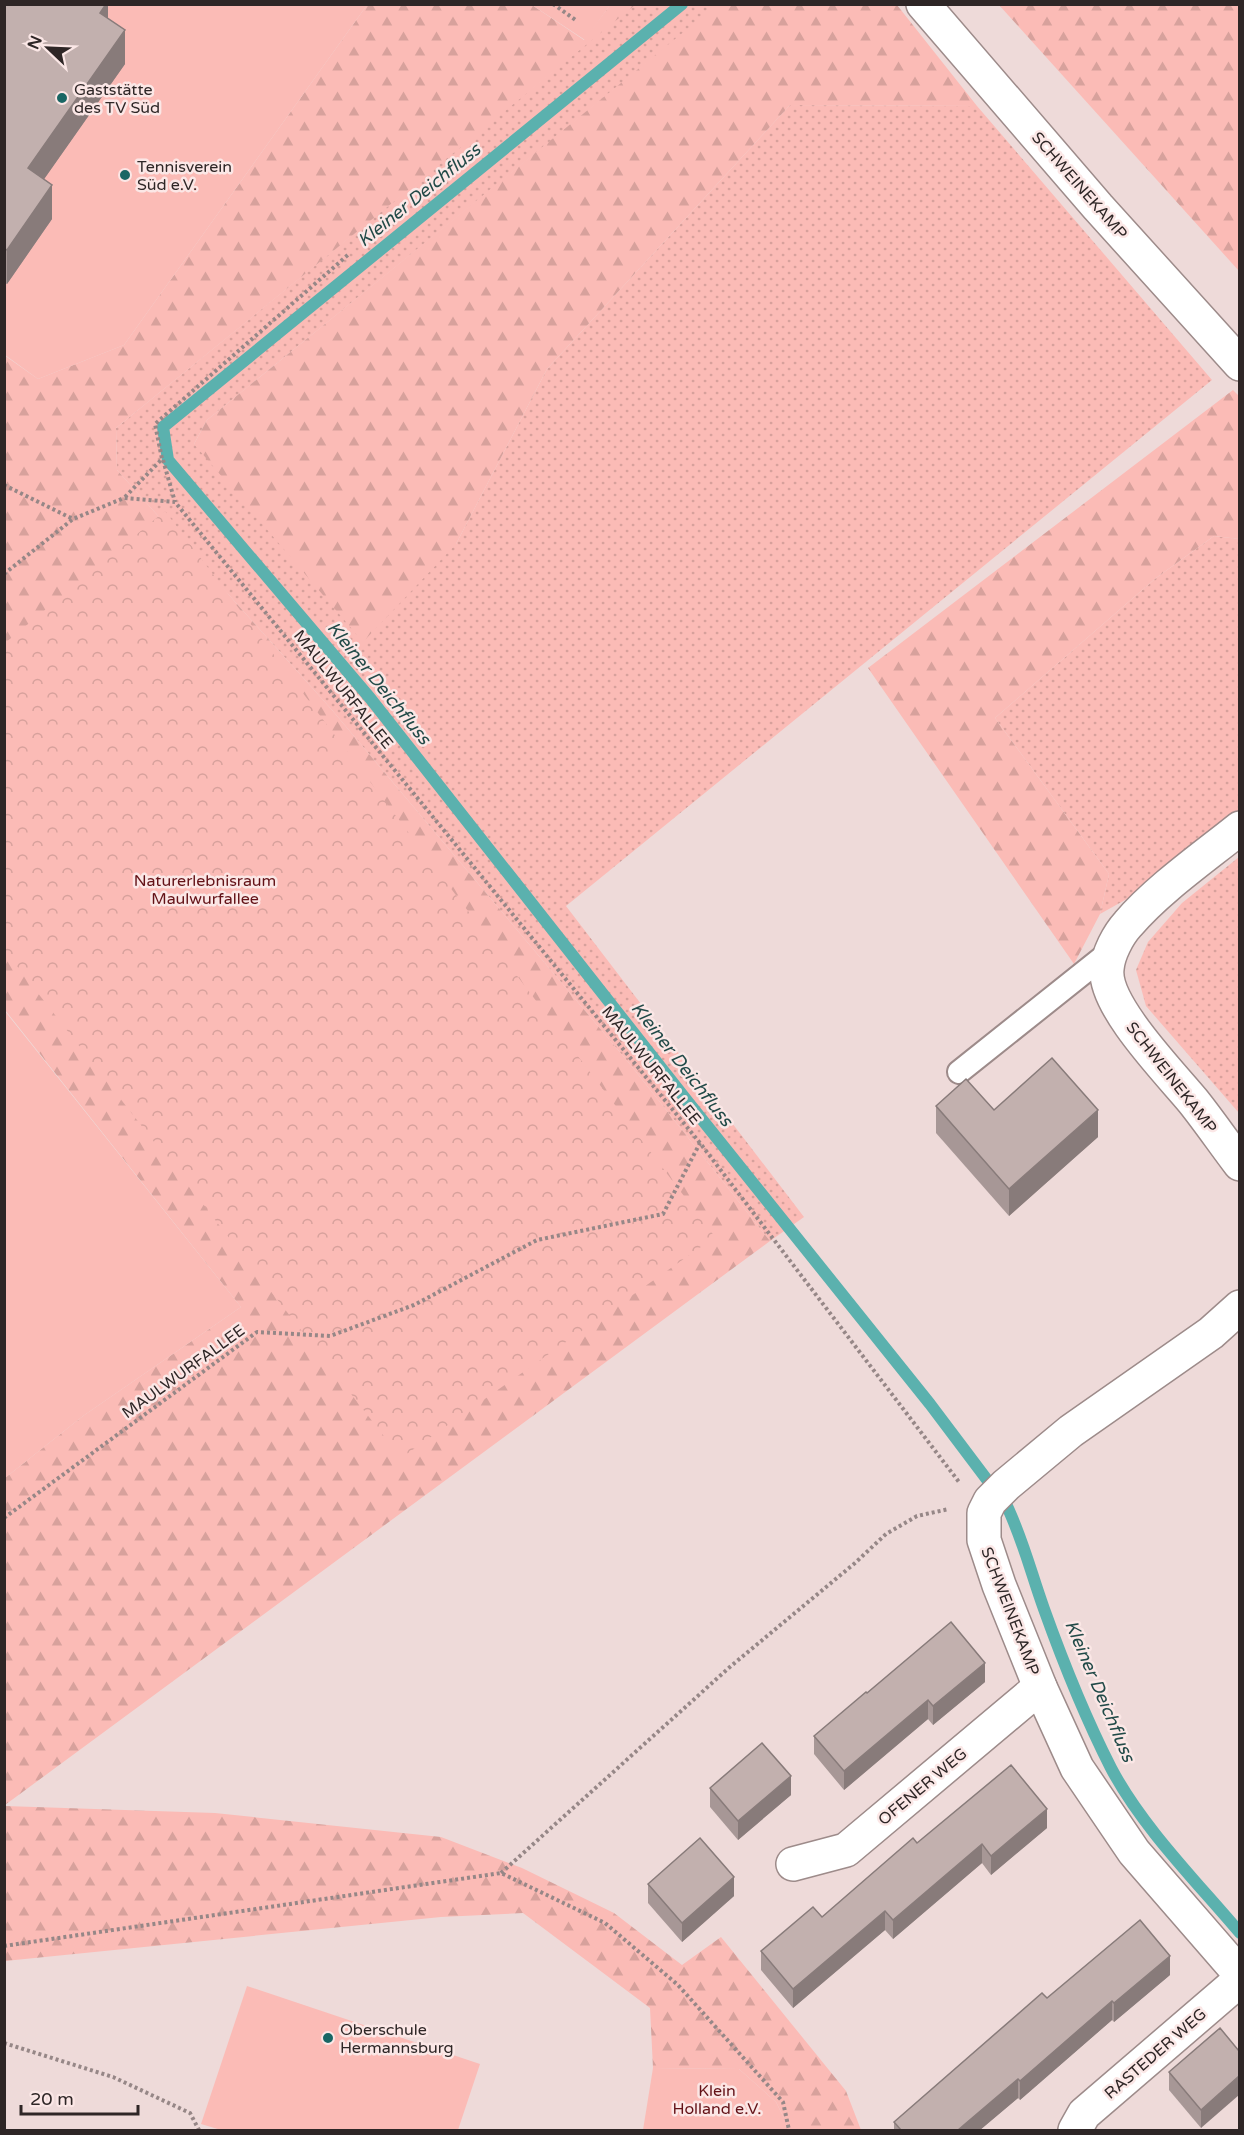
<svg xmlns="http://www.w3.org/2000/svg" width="1244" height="2135" font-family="'Varela Round',sans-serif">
<defs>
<pattern id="grass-dots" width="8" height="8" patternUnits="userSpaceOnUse" patternTransform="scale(1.5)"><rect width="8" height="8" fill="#fbbbb6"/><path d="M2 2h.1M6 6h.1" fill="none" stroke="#d7a19c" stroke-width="1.8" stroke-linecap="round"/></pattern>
<pattern id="forest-firs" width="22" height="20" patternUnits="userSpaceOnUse" patternTransform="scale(1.5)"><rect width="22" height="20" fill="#fbbbb6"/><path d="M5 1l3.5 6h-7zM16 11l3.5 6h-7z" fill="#d7a19c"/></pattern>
<pattern id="park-crowns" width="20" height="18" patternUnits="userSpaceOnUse" patternTransform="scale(1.5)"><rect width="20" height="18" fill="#fbbbb6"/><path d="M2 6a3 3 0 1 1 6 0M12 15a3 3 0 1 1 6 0" fill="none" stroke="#d7a19c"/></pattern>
</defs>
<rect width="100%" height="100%" fill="#eedad9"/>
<g fill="url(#grass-dots)">
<polygon points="635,4 718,5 207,420 194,444 456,544 547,369 790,105 977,106 1212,380 566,906 804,1217 770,1241 629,1063 332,710 117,470 116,428"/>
<polygon points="1214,536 1239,539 1239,811 1150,886 1100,914 1109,874 995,718 1156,578"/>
<polygon points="1239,857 1239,1113 1146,1006 1136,970 1148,942 1182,903"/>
</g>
<g fill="url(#forest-firs)">
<polygon points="718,4 897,5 977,106 790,105 547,369 456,544 363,642 194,444 207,420"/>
<polygon points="367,5 532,5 584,40 610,5 635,5 116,428 117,470 332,710 629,1063 770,1241 5,1805 5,1478 83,1416 241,1307 5,1010 4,355 38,379 124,345"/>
<polygon points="999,5 1239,5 1239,271"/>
<polygon points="1233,390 1240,397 1239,539 1214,536 1156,578 995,718 1109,874 1100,914 1074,964 868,668"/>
<polygon points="5,1806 215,1813 441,1837 522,1868 614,1913 682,1965 721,1937 846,2091 861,2130 790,2130 776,2102 739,2069 653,2068 650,2008 523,1913 441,1917 5,1961"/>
</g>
<polygon fill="url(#park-crowns)" points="165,511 715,1237 401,1458 5,951 5,643"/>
<g fill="#fbbbb6">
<polygon points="5,5 367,5 124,345 38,379 5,355"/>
<polygon points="532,5 610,5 585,40"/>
<polygon points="4,1010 241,1307 83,1416 5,1478"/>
<polygon points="247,1986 480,2064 458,2130 221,2130 201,2124"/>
<polygon points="653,2068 739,2069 776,2102 790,2130 643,2130"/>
</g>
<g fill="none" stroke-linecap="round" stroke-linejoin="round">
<g stroke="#5bb1ae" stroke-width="12">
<polyline points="682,4 163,427 168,460 370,698 688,1102 930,1404 991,1485"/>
<path d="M1005,1502C1022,1536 1031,1573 1044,1609C1063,1662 1085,1717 1111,1768C1142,1827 1197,1882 1240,1933"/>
</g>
<g stroke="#9d8b8a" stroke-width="26">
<polyline id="service" points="959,1072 1112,950"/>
</g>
<g stroke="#9d8b8a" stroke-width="36">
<g id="minor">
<polyline points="923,4 1098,207 1240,364"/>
<path d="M1240,828C1204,857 1158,889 1128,924C1118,935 1108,954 1107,969C1103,1005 1170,1073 1193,1101C1209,1121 1224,1143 1240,1164"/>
<polyline points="1240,1307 1211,1333 1071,1431 1006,1485 990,1501 984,1513 984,1540 999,1585 1040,1687 1077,1768 1134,1852 1240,1974"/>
<polyline points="793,1864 846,1850 1040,1687"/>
<polyline points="1075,2130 1084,2114 1240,1980"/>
</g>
</g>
<g stroke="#968787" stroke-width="4" stroke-dasharray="3 3" stroke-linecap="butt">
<polyline points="553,4 577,21"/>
<polyline points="163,460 175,502"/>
<polyline points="4,485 73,519"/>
<polyline points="125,497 162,459 155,424 349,254"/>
<polyline points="4,574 73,519 124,498 175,502 700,1143 959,1482"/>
<polyline points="4,1518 257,1332 330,1336 414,1305 537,1240 663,1214 700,1143"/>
<polyline points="501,1873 731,1666 855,1563 886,1534 917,1516 949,1509"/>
<polyline points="4,1946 501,1873 605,1923 678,1985 783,2102 789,2130"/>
<polyline points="4,2043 113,2077 190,2113 199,2130"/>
</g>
<use href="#service" stroke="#fff" stroke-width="22"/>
<use href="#minor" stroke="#fff" stroke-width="33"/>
</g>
<g fill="#a79796">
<polygon points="4,4 108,4 108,19 125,64 44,179 52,219 7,284 4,283"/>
<polygon points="936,1106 994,1110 1098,1137 1009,1216 936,1133"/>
<polygon points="985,1682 933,1725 928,1719 844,1790 814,1754 814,1736 867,1693"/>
<polygon points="710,1788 791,1795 738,1840 710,1807"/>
<polygon points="1047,1828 991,1875 982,1863 893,1939 885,1930 793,2008 761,1970 761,1951 822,1917 917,1843"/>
<polygon points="648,1884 734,1896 682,1942 648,1903"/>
<polygon points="1170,1975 1114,2022 1112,2020 1020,2100 1018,2098 980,2130 894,2130 894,2122 1047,1998"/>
<polygon points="1239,2051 1201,2128 1169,2090 1169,2072"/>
</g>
<g fill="#887b7a">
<polygon points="106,4 108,4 108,35 100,13"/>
<polygon points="125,30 125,64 28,202 28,168"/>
<polygon points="52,185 52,219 7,284 7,250"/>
<polygon points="1098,1110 1098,1137 1009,1216 1009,1189"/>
<polygon points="985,1663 985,1682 933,1725 933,1706"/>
<polygon points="928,1700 928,1719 844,1790 844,1771"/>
<polygon points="791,1776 791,1795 738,1840 738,1821"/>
<polygon points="1047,1809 1047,1828 991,1875 991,1856"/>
<polygon points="982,1844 982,1863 893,1939 893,1920"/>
<polygon points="734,1877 734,1896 682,1942 682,1923"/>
<polygon points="885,1911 885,1930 793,2008 793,1989"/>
<polygon points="1170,1956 1170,1975 1114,2022 1114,2003"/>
<polygon points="1112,2001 1112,2020 1020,2100 1020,2081"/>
<polygon points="1239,2076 1239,2095 1201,2128 1201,2110"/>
<polygon points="1018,2079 1018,2098 980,2130 958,2130"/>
</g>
<g fill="#c2b0ae" stroke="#887b7a" stroke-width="1.5">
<polygon points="4,4 106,4 100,13 125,30 28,168 52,185 7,250 4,248"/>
<polygon points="1052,1058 1098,1110 1009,1189 936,1106 966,1079 994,1110"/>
<polygon points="951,1622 985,1663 933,1706 928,1700 844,1771 814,1736 866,1692 867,1693"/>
<polygon points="762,1743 791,1776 738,1821 710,1788"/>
<polygon points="1011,1765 1047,1809 991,1856 982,1844 893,1920 885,1911 793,1989 761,1951 813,1907 822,1917 913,1838 917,1843"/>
<polygon points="700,1838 734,1877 682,1923 648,1884"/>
<polygon points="1140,1920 1170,1956 1114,2003 1112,2001 1020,2081 1018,2079 958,2130 901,2130 894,2122 1042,1993 1047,1998"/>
<polygon points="1220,2028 1239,2051 1239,2076 1201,2110 1169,2072"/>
</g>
<g fill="#196664" stroke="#fbe7e6" stroke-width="2">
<circle cx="62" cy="98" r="6"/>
<circle cx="125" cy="175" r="6"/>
<circle cx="328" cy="2038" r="6"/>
</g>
<g text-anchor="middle" stroke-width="5" stroke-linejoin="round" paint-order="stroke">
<g font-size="16" fill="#2e2626" stroke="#fbe7e6" text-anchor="start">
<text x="74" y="95">Gaststätte<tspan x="74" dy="18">des TV Süd</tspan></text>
<text x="137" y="172">Tennisverein<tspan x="137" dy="18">Süd e.V.</tspan></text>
<text x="340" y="2035">Oberschule<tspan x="340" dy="18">Hermannsburg</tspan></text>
</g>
<g font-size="16" fill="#2e2626" stroke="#fbe7e6">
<text transform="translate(1080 185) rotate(49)" y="6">SCHWEINEKAMP</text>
<text transform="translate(344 689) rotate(51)" y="6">MAULWURFALLEE</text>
<text transform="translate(652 1065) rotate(51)" y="6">MAULWURFALLEE</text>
<text transform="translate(1172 1077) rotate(52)" y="6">SCHWEINEKAMP</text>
<text transform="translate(183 1371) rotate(-36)" y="6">MAULWURFALLEE</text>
<text transform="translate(1011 1611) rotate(69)" y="6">SCHWEINEKAMP</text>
<text transform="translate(922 1786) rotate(-40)" y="6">OFENER WEG</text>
<text transform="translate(1155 2053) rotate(-41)" y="6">RASTEDER WEG</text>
</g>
<g font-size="16" fill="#631217" stroke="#fbe7e6">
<text x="205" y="886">Naturerlebnisraum<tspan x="205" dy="18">Maulwurfallee</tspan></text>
<text x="717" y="2096">Klein<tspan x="717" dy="18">Holland e.V.</tspan></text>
</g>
<g font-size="18" font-style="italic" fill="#224a48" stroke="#fbe7e6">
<text transform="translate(419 195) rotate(-39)" y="6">Kleiner Deichfluss</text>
<text transform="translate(379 683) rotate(51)" y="6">Kleiner Deichfluss</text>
<text transform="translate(682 1064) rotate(52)" y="6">Kleiner Deichfluss</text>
<text transform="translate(1100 1691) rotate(67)" y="6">Kleiner Deichfluss</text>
</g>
</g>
<rect width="1244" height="2135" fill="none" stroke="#2e2626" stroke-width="12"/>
<g transform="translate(48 48) rotate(293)" stroke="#fbe7e6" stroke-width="4.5" paint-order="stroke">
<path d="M0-4.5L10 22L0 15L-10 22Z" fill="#2e2626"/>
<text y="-9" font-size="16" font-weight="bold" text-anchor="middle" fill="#2e2626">N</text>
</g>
<path d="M21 2105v9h117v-9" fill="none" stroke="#2e2626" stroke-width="3"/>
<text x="30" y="2105" font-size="18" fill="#2e2626" stroke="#fbe7e6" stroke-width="4.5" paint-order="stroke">20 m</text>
</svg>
